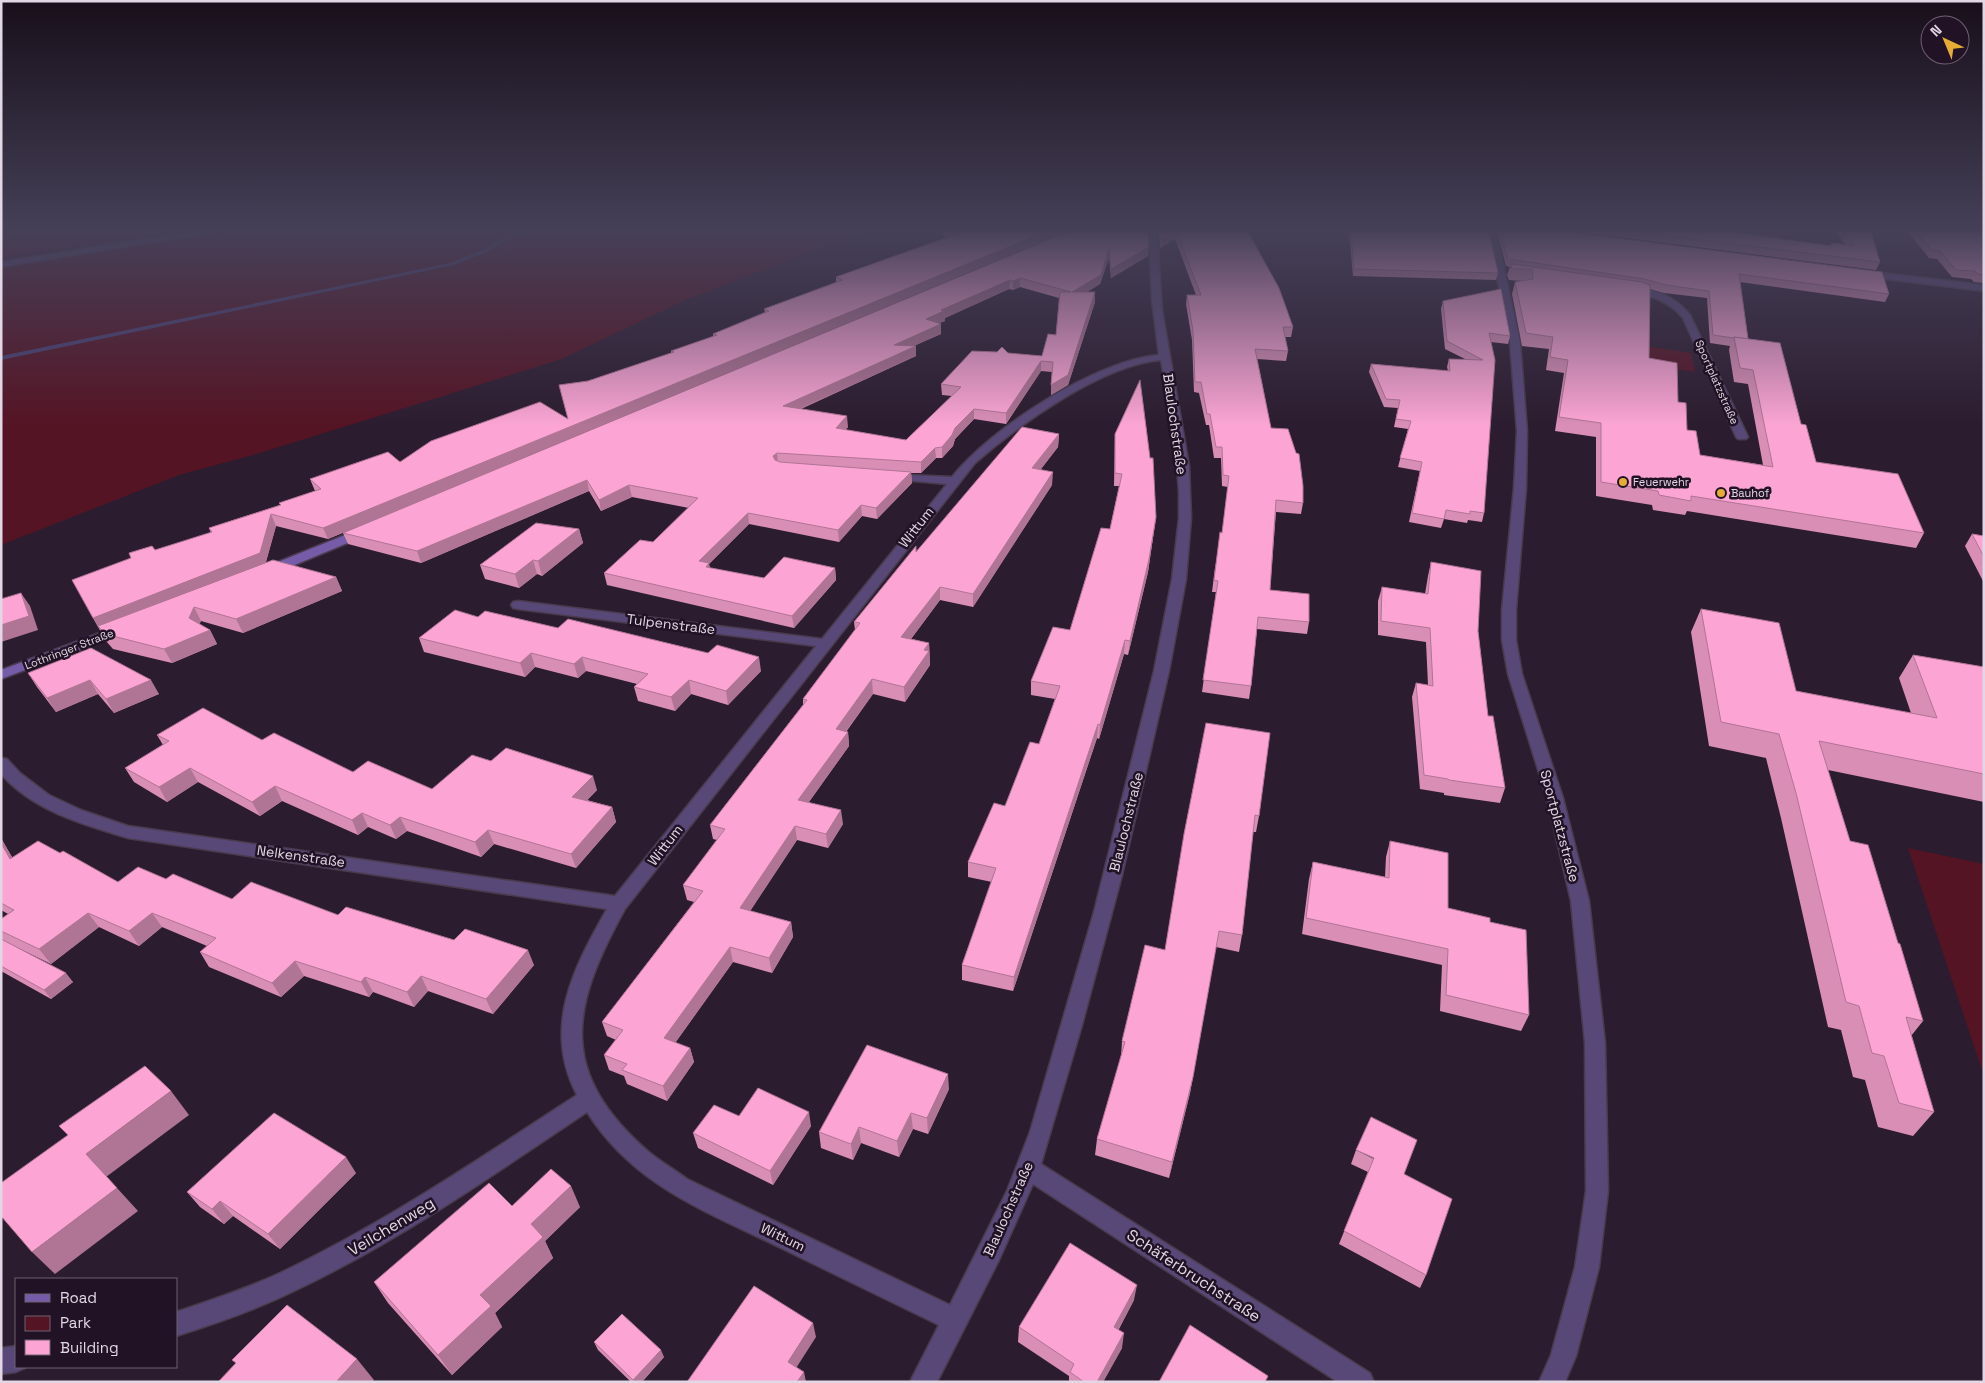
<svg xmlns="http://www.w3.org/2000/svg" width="1985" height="1383" font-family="'Space Grotesk',sans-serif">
<rect width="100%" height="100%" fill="#2c1c2f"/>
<g fill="#551424">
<polygon points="1,232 164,232 165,233 1,258"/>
<polygon points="226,232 863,232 685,300 562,359 253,455 179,475 1,545 1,268"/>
<polygon points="1646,346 1691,353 1695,372 1649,365"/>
<polygon points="1908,848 1984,864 1984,1076"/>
</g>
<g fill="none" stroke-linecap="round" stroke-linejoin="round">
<polygon fill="#4c4175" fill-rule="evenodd" points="514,232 520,232 489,251 454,265 1,360 1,356 450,263 485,249"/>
<g stroke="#493a4c" stroke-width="3">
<g id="street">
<polygon points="192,232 213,232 1,267 1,262"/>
<path d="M1149,232H1157L1162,310L1189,466L1191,518L1186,579L1169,671L1122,875L1082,1025L1041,1164L1370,1373L1374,1382H1338L1033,1184L999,1260L937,1382H910L939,1325C885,1299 832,1273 779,1247C705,1211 633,1185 587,1112C493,1175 399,1241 296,1290C258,1309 217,1323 176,1336V1312C211,1300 246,1289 280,1273C385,1223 480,1158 577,1095C542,1028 573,969 607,909L128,838C82,824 34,811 1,774V758L7,759L20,773L49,795L81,810L128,826L615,896L816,646L518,609L513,608L511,605L513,602L518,601L822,639L947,484L892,479L888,478L886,476L888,474L952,477C991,428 1096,360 1159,355L1152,300ZM1161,360L1175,440L1179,492V518L1172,579L1154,671L1094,912L1030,1132L1007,1191L950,1305L687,1179C675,1170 661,1162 650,1153C556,1072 571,1007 625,909L975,463C1019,425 1101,365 1161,360Z"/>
<polygon points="1488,232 1496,232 1520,342 1527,431 1526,488 1516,610 1516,640 1522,674 1563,798 1589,901 1605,1043 1608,1191 1599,1267 1576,1356 1565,1382 1539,1382 1551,1355 1575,1267 1586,1191 1585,1043 1571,901 1547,798 1508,674 1502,640 1502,610 1514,488 1517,431 1510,342"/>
<polygon points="1864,271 1984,285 1984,291 1861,276 1860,274"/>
<path d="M1632,286C1656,290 1675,296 1690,315L1748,437L1746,439H1738L1736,437L1683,318C1668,300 1651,296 1629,291L1628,289Z"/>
<polygon points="16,1346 16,1367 25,1368 16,1372 1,1374 1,1348"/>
</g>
</g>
<g stroke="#493a4c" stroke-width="3">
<g id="secondary">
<polygon points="365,527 369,528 371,531 369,534 273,574 263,574 261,571 263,568"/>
<polygon points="121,625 128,629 126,632 1,679 1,670"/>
</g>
</g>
<use href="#street" fill="#584878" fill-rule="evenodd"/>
<use href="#secondary" fill="#765ba8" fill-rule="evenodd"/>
</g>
<g fill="#d98eb6" fill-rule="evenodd">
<polygon points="943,232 1065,232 328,539 276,526 266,562 336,577 342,591 243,633 201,621 199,624 210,630 217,644 172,663 113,649 106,641 93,618 155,550 211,533 209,528 280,505 279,503 315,491 310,479 400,462 568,419 588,381 671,353 671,351 713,337 713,334 765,312 764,309 836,282 836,277 947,237 943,236"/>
<path d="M1067,232L1148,256L1111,278L1109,258L1100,284L1087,292H1095V302L1068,385L1051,395L1052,372L1041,371L1006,424L974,419L955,439L953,446L942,458H936L921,473H911L912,483L877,519L862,516L839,542L749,524L709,564L710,568L764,578L835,568L836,580L794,628L607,585L604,573L653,542L689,508L632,497L601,511L589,491L421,563L348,544L343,533ZM1020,287L1059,298L1056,335L1042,356L1008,353L941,384L942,395L952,396L906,440L845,430L848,427L801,409L916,356V346H913L941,334V324L938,323L945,321V318L1009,289L1013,290Z"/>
<polygon points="1159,232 1248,232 1293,327 1291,337 1285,337 1288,351 1286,361 1257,359 1271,428 1303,503 1301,514 1276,512 1270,590 1309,622 1307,634 1257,629 1251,686 1249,699 1202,692 1216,592 1212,592 1215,568 1222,533 1228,487 1222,486 1221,458 1214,458 1209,425 1206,425 1199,393 1194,392 1192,340 1186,304 1187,295 1196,295 1175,239 1160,248"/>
<polygon points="1349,232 1489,232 1498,273 1496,280 1353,276"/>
<path d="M1497,232H1570L1889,294L1885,302L1740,282L1748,339L1801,424L1816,462L1924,533L1916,548L1687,511L1685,515L1653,510L1652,505L1596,496V437L1555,431L1564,373L1546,370L1549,349L1522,346L1512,294L1515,282L1522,281L1509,280L1507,275L1510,267L1506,266ZM1650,289L1664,293L1707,298L1710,343L1730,346L1729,350L1734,382L1748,384L1763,465L1700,455L1687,430L1678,402L1649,358Z"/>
<polygon points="1581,232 1731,232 1830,246 1831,243 1845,244 1836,232 1871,232 1880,262 1876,270"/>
<polygon points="1908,232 1984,232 1984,283 1974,282 1971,279 1952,277 1937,259 1929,258"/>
<polygon points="1443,301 1510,336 1508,344 1491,342 1484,513 1482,522 1468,520 1467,523 1444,519 1441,528 1409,522 1420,471 1398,467 1408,429 1394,427 1398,408 1384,407 1369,372 1371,364 1448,371 1447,367 1449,359 1465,359 1445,349 1441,309"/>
<polygon points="1059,434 1058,447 1040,470 1052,485 973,607 940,600 911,639 929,643 930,665 905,702 873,694 846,732 848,732 849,746 809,802 843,824 828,848 797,840 750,911 791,922 793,937 772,973 733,962 675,1043 690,1048 694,1062 667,1101 627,1084 624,1076 609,1070 604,1055 616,1040 607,1036 602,1022 694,902 687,900 683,885 717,840 713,839 710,825 803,705 803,699 855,630 854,622 916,551"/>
<polygon points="1115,434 1156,517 1148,572 1128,655 1124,654 1099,739 1097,738 1013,991 962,980 962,965 992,882 968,877 968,862 1005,806 1039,744 1055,699 1031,695 1031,681 1070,630 1110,529 1119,486 1114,486"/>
<polygon points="579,529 583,543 542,576 537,574 519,588 485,579 480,565"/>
<polygon points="1972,534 1984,536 1984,583 1965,546"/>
<polygon points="1431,562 1478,631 1488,716 1505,788 1500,803 1444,795 1444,793 1420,789 1412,697 1416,683 1428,685 1426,642 1378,635 1378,601 1382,587 1425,594 1428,576"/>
<polygon points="1701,609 1796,691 1911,713 1899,678 1913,655 1984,667 1984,802 1828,770 1850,841 1898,943 1923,1021 1911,1036 1934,1112 1913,1136 1878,1127 1865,1080 1853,1077 1841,1030 1828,1027 1781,818 1766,758 1709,746 1691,632"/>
<polygon points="478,617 558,628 761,671 728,705 691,694 675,711 638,701 634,687 637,684 586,671 578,678 535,667 525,677 424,652 419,638"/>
<polygon points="91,648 159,694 114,713 98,694 56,712 37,687 28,673"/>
<polygon points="1206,723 1259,816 1256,832 1253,832 1242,935 1239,952 1216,947 1190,1093 1169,1178 1095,1155 1097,1139 1121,1057 1122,1041 1165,950"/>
<polygon points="157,735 262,740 353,772 432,789 491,761 597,790 587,800 612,807 616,822 576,868 494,844 481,857 407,831 396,839 368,827 358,835 282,801 260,816 198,782 167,802 134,782 125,768 163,745"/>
<polygon points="1,838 12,857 60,853 118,882 166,879 232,899 338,915 534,965 493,1014 428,991 414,1007 373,992 369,997 304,976 281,997 209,967 200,952 207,946 162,927 139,946 99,927 51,964 14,946 73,982 51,999 1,971 1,939 3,940 1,938 1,919 8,914 1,910"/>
<polygon points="1390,841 1448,908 1490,922 1529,1015 1521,1031 1440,1011 1442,965 1302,934 1309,879 1313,862 1385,877 1386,857"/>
<polygon points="949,1089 928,1134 913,1129 899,1157 861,1143 853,1160 821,1148 819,1132"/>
<polygon points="739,1116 811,1126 773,1185 698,1148 693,1133"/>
<polygon points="1356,1150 1404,1174 1426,1275 1420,1288 1339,1244 1368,1172 1351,1164"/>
<polygon points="356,1173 280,1249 233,1216 224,1224 200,1207 187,1192"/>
<polygon points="512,1206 580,1207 545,1241 553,1258 495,1313 502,1327 452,1375 388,1303 374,1282"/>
<polygon points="1134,1300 1119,1329 1122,1348 1103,1382 1069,1382 1069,1376 1018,1342 1019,1327"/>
<polygon points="594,1342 664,1357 642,1382 631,1382 598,1350"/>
</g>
<g fill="#b07494">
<polygon points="1045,232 1065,232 328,539 323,528"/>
<polygon points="1173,232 1176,232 1175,239 1160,248 1161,240"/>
<polygon points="1149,247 1148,256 1111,278 1111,269"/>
<polygon points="1109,249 1109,258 1100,284 1072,301 1072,292"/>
<polygon points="1020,278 1020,287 1013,290 1013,281"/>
<polygon points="1010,280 1009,289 945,318 945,321 926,329 926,319 941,310"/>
<polygon points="1095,292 1095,302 1068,385 1051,395 1051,385"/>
<polygon points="941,324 941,334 894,355 894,345"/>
<polygon points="916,346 916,356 784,416 783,406"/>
<polygon points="1041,361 1041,371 1006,424 1006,413"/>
<polygon points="974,409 974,419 955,439 953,446 942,458 942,447 955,428"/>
<polygon points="847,416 848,427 836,439 836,428"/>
<polygon points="1059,434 1058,447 1032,481 1032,468"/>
<polygon points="935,448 936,458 921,473 921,462"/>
<polygon points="777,453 778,464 775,467 773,456"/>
<polygon points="911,472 912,483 877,519 876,508"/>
<polygon points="1053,472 1052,485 973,607 973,594"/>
<polygon points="587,480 589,491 421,563 417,551"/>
<polygon points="629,485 632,497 601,511 599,500"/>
<polygon points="861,505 862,516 839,542 838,530"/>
<polygon points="748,513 749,524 709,564 711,575 699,561"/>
<polygon points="271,514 276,526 265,565 98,626 100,630 93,618"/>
<polygon points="1156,517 1148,572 1128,655 1130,641"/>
<polygon points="579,529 583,543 542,576 538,561"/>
<polygon points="533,560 537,574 519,588 515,574"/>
<polygon points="835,568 836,580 794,628 792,616"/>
<polygon points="336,577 342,591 243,633 236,619"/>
<polygon points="940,587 940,600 902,651 901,637"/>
<polygon points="21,593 30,606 38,630 1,642 1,625"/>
<polygon points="194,607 201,621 196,633 189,618"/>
<polygon points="210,630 217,644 172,663 164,649"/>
<polygon points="1125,640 1124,654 1099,739 1100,725"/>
<polygon points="929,643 930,665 905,702 904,687 924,650"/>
<polygon points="531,653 535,667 525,677 520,663"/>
<polygon points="582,657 586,671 578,678 574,664"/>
<polygon points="759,657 761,671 728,705 726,691"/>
<polygon points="872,679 873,694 837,743 836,729"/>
<polygon points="90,680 98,694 56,712 47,698"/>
<polygon points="151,680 159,694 114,713 106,699"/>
<polygon points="689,680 691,694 675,711 671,697"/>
<polygon points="1098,724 1097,738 1013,991 1014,977"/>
<polygon points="848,732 849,746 800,814 798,800"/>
<polygon points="190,768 198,782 167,802 159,787"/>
<polygon points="593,776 597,790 577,811 572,797"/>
<polygon points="275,786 282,801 260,816 252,802"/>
<polygon points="612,807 616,822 576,868 571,854"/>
<polygon points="841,810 843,824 828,848 826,834"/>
<polygon points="362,813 368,827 358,835 352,820"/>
<polygon points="400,817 407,831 396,839 390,825"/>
<polygon points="795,826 797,840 743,922 740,908"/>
<polygon points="488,830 494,844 481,857 475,842"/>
<polygon points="1,838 21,874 10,859 1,843"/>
<polygon points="88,913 99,927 51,964 39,949"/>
<polygon points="152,913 162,927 139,946 129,931"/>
<polygon points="791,922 793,937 772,973 769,958"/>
<polygon points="730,947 733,962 668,1053 664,1038"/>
<polygon points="528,950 534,965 493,1014 486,999"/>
<polygon points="295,961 304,976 281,997 272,983"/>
<polygon points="66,973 73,982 51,999 44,990"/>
<polygon points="421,976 428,991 414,1007 407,992"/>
<polygon points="365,977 373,992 369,997 361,982"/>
<polygon points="690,1048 694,1062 667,1101 663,1086"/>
<polygon points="948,1074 949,1089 928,1134 927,1118"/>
<polygon points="1193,1077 1190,1093 1169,1178 1172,1162"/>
<polygon points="171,1091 189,1115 106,1177 86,1154"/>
<polygon points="809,1112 811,1126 773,1185 770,1171"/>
<polygon points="911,1113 913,1129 899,1157 897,1141"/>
<polygon points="859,1127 861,1143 853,1160 851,1144"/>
<polygon points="346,1157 356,1173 280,1249 268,1234"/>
<polygon points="571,1186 580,1207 545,1241 553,1258 495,1313 502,1327 452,1375 438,1355 531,1224"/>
<polygon points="117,1188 138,1211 55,1274 32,1252"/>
<polygon points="220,1201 233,1216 224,1224 212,1209"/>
<polygon points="1137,1285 1134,1300 1112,1341 1114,1327"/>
<polygon points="813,1323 816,1337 791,1376 788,1362"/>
<polygon points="1124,1333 1122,1348 1103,1382 1097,1382"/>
<polygon points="661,1350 664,1357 642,1382 634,1382 633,1380"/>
<polygon points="357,1359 374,1380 372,1382 336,1382"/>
<polygon points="804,1372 806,1382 797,1382"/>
</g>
<g fill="#fca5d4" stroke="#b07494" fill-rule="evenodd">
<polygon points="957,232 1045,232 323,528 271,514 260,553 93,618 72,580 131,558 129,553 152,546 155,550 212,532 209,528 281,505 279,503 321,489 310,479 388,452 400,462 431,441 540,402 568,419 559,385 588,381 674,352 671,351 717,335 713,334 769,311 764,309 843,280 836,277 960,233"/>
<path d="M1067,232H1148L1149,247L1111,269L1109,249L1101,275L1072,292H1095L1068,375L1051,385L1053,362L1041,361L1006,413L974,409L955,428L952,435L942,447L935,448L921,462L777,453L773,456L775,460L780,462L911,472L876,508L861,505L838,530L748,513L699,561L709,563L706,567L764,578L784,557L835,568L792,616L604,573L640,540L653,542L698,498L629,485L599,500L587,480L417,551L343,533ZM1020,278L1071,292H1060L1056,335L1048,334L1042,356L1008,353L1002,347L997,352L972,351L941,384L961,387L906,440L836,428L847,416L783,406L916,346L894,345L941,324L926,319L944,311L941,310L1010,280L1013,281Z"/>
<polygon points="1160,232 1173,232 1161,240"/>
<polygon points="1177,232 1248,232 1279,288 1293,327 1283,327 1288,351 1255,349 1271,428 1288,429 1296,453 1299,454 1303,486 1303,503 1276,500 1270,590 1309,594 1309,622 1258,617 1251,686 1203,680 1218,581 1214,580 1220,532 1222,533 1229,476 1223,475 1222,447 1216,447 1210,414 1207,414 1201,382 1195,382 1193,331 1187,295 1201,295"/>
<polygon points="1351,232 1489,232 1498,273 1354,269"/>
<polygon points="1500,232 1570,232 1882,272 1889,294 1739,274 1748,339 1734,337 1734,338 1713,335 1709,291 1666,285 1645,279 1508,259"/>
<polygon points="1638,232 1731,232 1832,246 1831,243 1854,246 1844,232 1871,232 1880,262"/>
<polygon points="1917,232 1984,232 1984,275 1978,274 1975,271 1956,270 1940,251 1932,250"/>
<polygon points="1511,264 1642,282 1650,285 1649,358 1677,363 1678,402 1686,403 1687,430 1696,431 1700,455 1773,467 1753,370 1740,368 1734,337 1780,343 1801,424 1806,425 1816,462 1898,474 1924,533 1691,496 1691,501 1659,495 1658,491 1601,482 1601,423 1559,417 1568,360 1550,357 1553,337 1526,333 1515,282 1533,279 1532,269 1512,269"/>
<polygon points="1501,289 1510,336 1489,333 1495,360 1484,513 1470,511 1470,514 1446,510 1444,519 1412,513 1422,462 1400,458 1411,421 1396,419 1400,400 1386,399 1371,364 1450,371 1449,359 1483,360 1447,341 1443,301"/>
<polygon points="1140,380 1150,458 1153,458 1156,517 1149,559 1130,641 1125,640 1100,725 1098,724 1014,977 962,965 996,868 968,862 994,803 1005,806 1030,742 1039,744 1060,686 1031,681 1053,627 1070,630 1101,528 1110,529 1122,474 1115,473 1115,434"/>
<polygon points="1022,427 1059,434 1032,468 1053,472 973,594 940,587 901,637 929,643 924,650 929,651 904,687 872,679 836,729 848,732 798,800 841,810 826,834 795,826 740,908 791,922 769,958 730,947 664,1038 690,1048 663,1086 622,1070 627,1064 604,1055 623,1030 602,1022 703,891 683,885 725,829 710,825 807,700 803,699 860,623 854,622 916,546 916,552"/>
<polygon points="536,523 579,529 538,561 533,560 515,574 480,565"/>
<polygon points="1972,534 1984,536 1984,557"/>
<polygon points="273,560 336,577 236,619 194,607 189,618 210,630 164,649 105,634 98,626"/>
<polygon points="1431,562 1481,571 1478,631 1488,716 1493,716 1505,788 1449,780 1448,779 1424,775 1416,683 1433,686 1430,628 1381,621 1382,587 1428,594"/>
<polygon points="21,593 29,616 1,625 1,599"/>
<polygon points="1701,609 1779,623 1796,691 1937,718 1913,655 1984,667 1984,774 1819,741 1850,841 1868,845 1898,943 1900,944 1923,1021 1906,1017 1934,1112 1899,1103 1884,1056 1872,1053 1859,1006 1846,1002 1796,793 1779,734 1721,722"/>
<polygon points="455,610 478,617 485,611 558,628 568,619 708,653 717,645 759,657 726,691 689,680 671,697 634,687 648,674 582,657 574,664 531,653 520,663 419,638"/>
<polygon points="91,648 151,680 106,699 90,680 47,698 28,673"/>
<polygon points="203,708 262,740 274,733 353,772 368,761 432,789 472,755 491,761 506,748 593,776 572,797 612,807 571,854 488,830 475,842 400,817 390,825 362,813 352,820 275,786 252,802 190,768 159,787 125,768 169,741 157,735"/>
<polygon points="1206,723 1270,733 1259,816 1255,815 1242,935 1219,931 1193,1077 1172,1162 1097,1139 1125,1042 1122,1041 1145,945 1165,950 1184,834"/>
<polygon points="38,841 60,853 63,851 118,882 138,867 166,879 173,874 232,899 251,882 338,915 346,907 454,940 465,929 528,950 486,999 421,976 407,992 365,977 361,982 295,961 272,983 200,952 216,938 152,913 129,931 88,913 39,949 1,931 1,919 14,910 1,903 1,843 10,859"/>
<polygon points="1390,841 1448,853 1448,908 1490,918 1490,922 1526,930 1529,1015 1446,995 1448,949 1306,918 1313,862 1389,878"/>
<polygon points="1,939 66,973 44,990 1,966"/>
<polygon points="867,1045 948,1074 927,1118 911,1113 897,1141 859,1127 851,1144 819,1132"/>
<polygon points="145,1066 171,1091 86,1154 117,1188 32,1252 1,1216 1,1183 68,1135 59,1126"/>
<polygon points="758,1088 809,1112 770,1171 693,1133 714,1105 739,1116"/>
<polygon points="274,1113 346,1157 268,1234 220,1201 212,1209 187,1192"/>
<polygon points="1371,1117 1417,1140 1404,1174 1452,1199 1426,1275 1344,1231 1374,1158 1356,1150"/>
<polygon points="551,1169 571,1186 531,1224 543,1237 480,1295 491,1306 438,1355 374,1282 489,1183 512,1206"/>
<polygon points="1070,1243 1137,1285 1114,1327 1124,1333 1097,1382 1084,1382 1070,1372 1074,1364 1019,1327"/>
<polygon points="754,1286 813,1323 788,1362 804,1372 797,1382 687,1382"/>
<polygon points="287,1305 357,1359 336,1382 218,1382 236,1363 232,1360"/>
<polygon points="622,1314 661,1350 633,1380 594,1342"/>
<polygon points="1190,1325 1268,1376 1265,1382 1159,1382"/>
</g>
<linearGradient id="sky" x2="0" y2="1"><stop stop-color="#180f1a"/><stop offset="0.54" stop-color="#454058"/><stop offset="1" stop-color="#454058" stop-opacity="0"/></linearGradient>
<rect width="1985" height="426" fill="url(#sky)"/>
<g fill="#e5ad36" stroke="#221225" stroke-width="2">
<circle cx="1623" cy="482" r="5"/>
<circle cx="1721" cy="493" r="5"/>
</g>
<g text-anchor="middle" stroke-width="5" stroke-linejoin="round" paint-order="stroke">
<g font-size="11" fill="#e2d7e4" stroke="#221225">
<text transform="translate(1717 382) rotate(66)" y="4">Sportplatzstraße</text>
<text transform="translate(69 649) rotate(-21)" y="4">Lothringer Straße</text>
</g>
<g font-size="11" fill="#e2d7e4" stroke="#221225" text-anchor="start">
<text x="1633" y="486">Feuerwehr</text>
<text x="1731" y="497">Bauhof</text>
</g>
<g font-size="14" fill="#e2d7e4" stroke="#221225">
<text transform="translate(1175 424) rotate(82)" y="5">Blaulochstraße</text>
<text transform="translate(916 527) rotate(-52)" y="5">Wittum</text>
<text transform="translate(671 624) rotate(7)" y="5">Tulpenstraße</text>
<text transform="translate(1126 822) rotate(-76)" y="5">Blaulochstraße</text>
<text transform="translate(1560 826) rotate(75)" y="5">Sportplatzstraße</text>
<text transform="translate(665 845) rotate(-52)" y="5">Wittum</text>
<text transform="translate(301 856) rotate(8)" y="5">Nelkenstraße</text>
<text transform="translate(1008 1209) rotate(-66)" y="5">Blaulochstraße</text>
<text transform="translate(783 1237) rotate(26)" y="5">Wittum</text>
</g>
<g font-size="16" fill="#e2d7e4" stroke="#221225">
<text transform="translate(391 1226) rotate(-31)" y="6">Veilchenweg</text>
<text transform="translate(1194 1275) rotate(33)" y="6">Schäferbruchstraße</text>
</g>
</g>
<rect width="1985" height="1383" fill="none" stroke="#e2d7e4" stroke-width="5"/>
<rect x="15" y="1278" width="162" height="90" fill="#221225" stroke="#6f6171"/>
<rect x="25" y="1294" width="25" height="8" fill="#765ba8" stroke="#6f6171"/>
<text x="60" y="1303" font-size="15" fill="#e2d7e4">Road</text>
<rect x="25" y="1316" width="25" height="15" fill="#551424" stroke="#6f6171"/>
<text x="60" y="1328" font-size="15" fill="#e2d7e4">Park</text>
<rect x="25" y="1340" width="25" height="15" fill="#fca5d4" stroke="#6f6171"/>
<text x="60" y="1353" font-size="15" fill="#e2d7e4">Building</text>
<g transform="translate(1945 40) rotate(316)"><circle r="24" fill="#221225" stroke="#6f6171"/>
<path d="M0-4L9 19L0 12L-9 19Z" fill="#e5ad36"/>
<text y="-8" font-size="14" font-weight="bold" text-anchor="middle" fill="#e2d7e4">N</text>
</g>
</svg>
